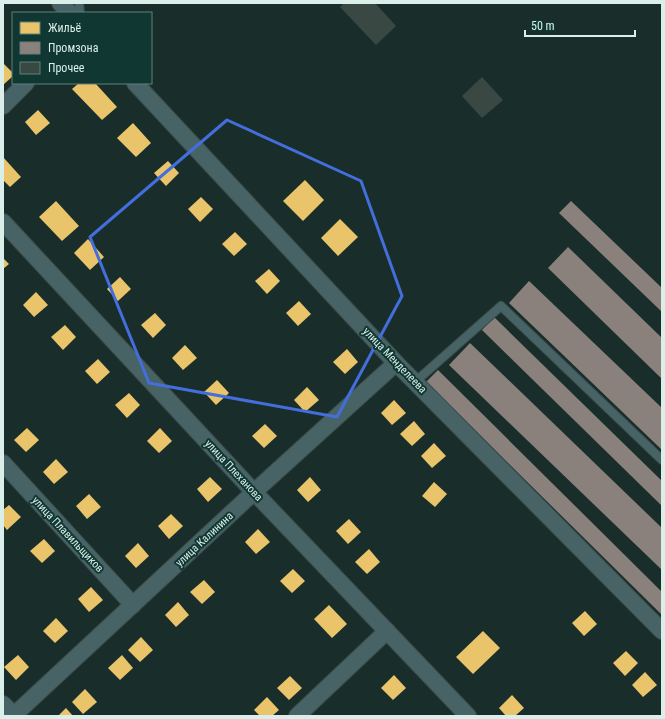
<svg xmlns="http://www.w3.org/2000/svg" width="665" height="719" font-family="'Roboto Condensed',sans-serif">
<rect width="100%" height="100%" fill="#192e2b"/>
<g fill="#e9c46a">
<polygon points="3,63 13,73 13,76 3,85"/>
<polygon points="79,83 95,83 117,107 102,120 72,89"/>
<polygon points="38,110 50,123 36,135 25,122"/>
<polygon points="133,123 151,143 136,157 117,138"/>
<polygon points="3,157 21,177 10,187 3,180"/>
<polygon points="168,161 179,173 166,186 154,173"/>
<polygon points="305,180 324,200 303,221 283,201"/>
<polygon points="201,197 213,209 200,222 188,209"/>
<polygon points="56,201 79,226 62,241 39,217"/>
<polygon points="340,219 358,237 338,256 321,238"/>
<polygon points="235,232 247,244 234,256 222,244"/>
<polygon points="88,239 104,257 90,270 74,253"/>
<polygon points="3,258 9,264 3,269"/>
<polygon points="269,269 280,281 267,294 255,281"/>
<polygon points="120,277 131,289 118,301 107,289"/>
<polygon points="36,292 48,305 34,317 23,305"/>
<polygon points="299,301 311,314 298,326 286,313"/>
<polygon points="155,313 166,325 153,338 141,325"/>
<polygon points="65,325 76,337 63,350 51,337"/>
<polygon points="185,345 197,358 183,370 172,358"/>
<polygon points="347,349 358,362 345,374 333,362"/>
<polygon points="98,359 110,372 97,384 85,371"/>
<polygon points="217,380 229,393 216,405 204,392"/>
<polygon points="307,387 319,400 305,412 294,400"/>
<polygon points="129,393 140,405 127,418 115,405"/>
<polygon points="394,400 406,413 392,425 381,413"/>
<polygon points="414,421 425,434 412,446 400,434"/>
<polygon points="265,424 277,436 264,448 252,436"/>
<polygon points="27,428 39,440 26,452 14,440"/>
<polygon points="160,428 172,441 159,453 147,441"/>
<polygon points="434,443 446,456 432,468 421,456"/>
<polygon points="56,459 68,472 54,484 43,472"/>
<polygon points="210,477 222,489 208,502 197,489"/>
<polygon points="310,477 321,490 308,502 297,490"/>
<polygon points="434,482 447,494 435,507 422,496"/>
<polygon points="89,494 101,507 87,519 76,506"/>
<polygon points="9,505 21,517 7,530 3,525 3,510"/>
<polygon points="171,514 183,526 169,539 158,526"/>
<polygon points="349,519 361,532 348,544 336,531"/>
<polygon points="258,529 270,542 256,554 245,542"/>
<polygon points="44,539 55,551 42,563 30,551"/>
<polygon points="138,543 149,556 136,568 125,556"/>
<polygon points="369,549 380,562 367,574 355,562"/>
<polygon points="293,569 305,581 292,593 280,581"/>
<polygon points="204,580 215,592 202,604 190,592"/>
<polygon points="91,587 103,600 89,612 78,599"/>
<polygon points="178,602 189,615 176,627 165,615"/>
<polygon points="329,605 347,624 332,638 314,619"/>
<polygon points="585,611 597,624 584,636 572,623"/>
<polygon points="56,618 68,631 55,643 43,631"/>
<polygon points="483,631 500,648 473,674 456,657"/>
<polygon points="141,637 153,650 140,662 128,650"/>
<polygon points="626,651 638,663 625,676 613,663"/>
<polygon points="18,655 29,667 16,680 4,667"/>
<polygon points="122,655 133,668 120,680 108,668"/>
<polygon points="645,672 657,685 643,697 632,685"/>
<polygon points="394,675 406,688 393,700 381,688"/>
<polygon points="290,676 302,688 289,700 277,688"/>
<polygon points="85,689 97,702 83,714 72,702"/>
<polygon points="512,695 524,708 515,716 506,716 499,708"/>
<polygon points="267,697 279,710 272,716 260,716 254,710"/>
<polygon points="66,708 73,716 58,716"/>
</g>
<g fill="#8a817c">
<polygon points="571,201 662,288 662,312 559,213"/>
<polygon points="568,247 662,338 662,379 548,268"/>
<polygon points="529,281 662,408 662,450 509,303"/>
<polygon points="494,317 662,481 662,506 482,330"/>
<polygon points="470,343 662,528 662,570 449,365"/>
<polygon points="438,370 662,592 662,615 426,382"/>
</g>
<g fill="#394843">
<polygon points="344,3 375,3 396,26 376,45 340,7"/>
<polygon points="482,77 503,100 482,118 462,96"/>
</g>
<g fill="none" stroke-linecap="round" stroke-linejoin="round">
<g stroke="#3a4b48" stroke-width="10">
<g id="service">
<polyline points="79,3 80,13"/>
<polyline points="415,382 501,306 662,460"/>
</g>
</g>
<g stroke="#3a4b48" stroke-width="18">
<g id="minor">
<polyline points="60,3 70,13"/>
<polyline points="135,83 396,363 662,631"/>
<polyline points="3,106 26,83"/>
<polyline points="3,222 254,492 468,716"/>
<polyline points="3,463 133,605"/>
<polyline points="3,704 14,715"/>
<polyline points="13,716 254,492 396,363"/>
<polyline points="297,716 387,631"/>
</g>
</g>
<use href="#service" stroke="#476366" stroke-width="8"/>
<use href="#minor" stroke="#476366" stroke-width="16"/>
</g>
<path fill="none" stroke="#436edc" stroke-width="3" stroke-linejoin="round" d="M227,120L361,181L402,296L337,417L149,383L90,237Z"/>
<g text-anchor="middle" stroke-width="4" stroke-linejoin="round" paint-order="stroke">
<g font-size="11" fill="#daeeea" stroke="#103731">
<text transform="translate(395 360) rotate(46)" y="4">улица Менделеева</text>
<text transform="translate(234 470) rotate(47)" y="4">улица Плеханова</text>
<text transform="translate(68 534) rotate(47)" y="4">улица Плавильщиков</text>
<text transform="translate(204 539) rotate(-43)" y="4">улица Калинина</text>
</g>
</g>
<rect width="665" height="719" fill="none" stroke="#daeeea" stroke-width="8"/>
<rect x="12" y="12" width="140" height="72" fill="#103731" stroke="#61807b"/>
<rect x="20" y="22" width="20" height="12" fill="#e9c46a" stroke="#61807b"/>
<text x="48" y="32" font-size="12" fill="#daeeea">Жильё</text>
<rect x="20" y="42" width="20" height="12" fill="#8a817c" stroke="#61807b"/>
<text x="48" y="52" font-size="12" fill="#daeeea">Промзона</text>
<rect x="20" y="62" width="20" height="12" fill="#394843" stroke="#61807b"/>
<text x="48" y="72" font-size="12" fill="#daeeea">Прочее</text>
<path d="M525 30v6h110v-6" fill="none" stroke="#daeeea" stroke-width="2"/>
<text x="531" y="30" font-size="12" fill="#daeeea" stroke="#103731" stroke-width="3" paint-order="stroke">50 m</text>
</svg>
